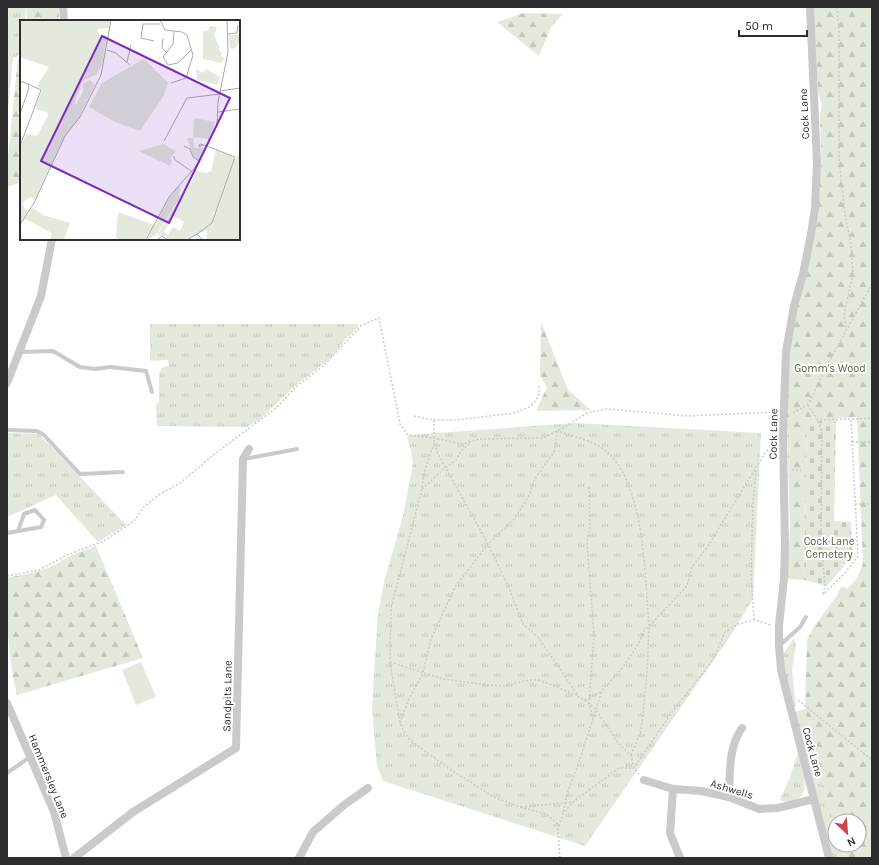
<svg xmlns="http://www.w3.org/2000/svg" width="879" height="865" font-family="Karla,sans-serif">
<defs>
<pattern id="grass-tufts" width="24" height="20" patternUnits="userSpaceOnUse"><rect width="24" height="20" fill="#e3e9dc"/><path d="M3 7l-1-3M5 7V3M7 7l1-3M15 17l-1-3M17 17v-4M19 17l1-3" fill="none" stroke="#c3c8bd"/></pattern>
<pattern id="forest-firs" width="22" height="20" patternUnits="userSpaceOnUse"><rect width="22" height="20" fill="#e3e9dc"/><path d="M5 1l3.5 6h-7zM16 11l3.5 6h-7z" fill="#c3c8bd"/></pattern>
<pattern id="cemetery-stones" width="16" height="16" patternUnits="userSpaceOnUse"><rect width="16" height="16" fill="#e3e9dc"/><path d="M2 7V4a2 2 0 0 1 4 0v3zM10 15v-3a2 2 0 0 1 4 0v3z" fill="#c3c8bd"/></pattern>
</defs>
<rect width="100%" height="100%" fill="#fff"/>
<g fill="url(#grass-tufts)">
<polygon points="7,7 26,7 25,21 21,21 21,54 13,58 7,121"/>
<polygon points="150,324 359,324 358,327 344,341 332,357 295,386 259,420 247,427 157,426 156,404 159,403 159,374 162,368 169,365 168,360 150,361"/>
<polygon points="575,423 761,433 753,599 731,635 585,846 383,781 377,766 372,711 373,689 378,614 384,582 403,516 413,463 411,450 407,437 408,435"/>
<polygon points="9,433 38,434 42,437 126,525 98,542 56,495 7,517 7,434"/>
<polygon points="794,638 796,644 792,671 796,705 794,706 785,674 782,656"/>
<polygon points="805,709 819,769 835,824 835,845 841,845 845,858 831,858 795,712"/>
<path d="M798,752C801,765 813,794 795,800C788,802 786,802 780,800L790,777Z"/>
</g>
<g fill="url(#forest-firs)">
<rect x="27" y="7" width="32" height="14"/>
<polygon points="813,7 872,7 872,858 845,858 841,845 859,845 859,821 835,821 835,824 819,769 805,709 807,640 815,625 836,597 841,587 848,588 857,578 863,564 857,417 837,418 836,422 807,422 804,580 787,579 790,528 786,383 791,335 819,204 821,150 820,117 822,105 818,93"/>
<polygon points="524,13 563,14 551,27 539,56 497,22"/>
<polygon points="21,57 21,182 7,187 7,169 18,58"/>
<polygon points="541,322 568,390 591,410 536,411 547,387 540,375"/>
<path d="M96,546L143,658L17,695C7,656 7,618 7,578L36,572L53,566L72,555Z"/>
</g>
<polygon fill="url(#cemetery-stones)" points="807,421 836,422 834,521 851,522 852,556 827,586 804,580"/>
<polygon fill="#e3e9dc" points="141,662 156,697 136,705 122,670"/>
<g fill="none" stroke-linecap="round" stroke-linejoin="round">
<g stroke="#cacaca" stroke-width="1.5" stroke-dasharray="2 2" stroke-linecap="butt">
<polyline points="837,7 839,33 839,158 845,215 851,245 853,274 844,315 846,329"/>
<polyline points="808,405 818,420 851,419 858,556 845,573 823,595"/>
<polyline points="793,413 807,405 811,399 828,363 872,284"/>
<polyline points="414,416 434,420 456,420 515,413 531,406 536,400 539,394 539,385"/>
<polyline points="852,419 872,418"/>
<polyline points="434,420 434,443 438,454 488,544 509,588 523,624 538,637 579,697 589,703 596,710 618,743 631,755 634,768 639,774"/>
<polyline points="818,421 822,432 821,541 825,586 823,594"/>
<polyline points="852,442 872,442"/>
<polyline points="434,443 424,473 422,489 391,608 390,662 400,723 404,732 410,740 451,770 494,797 520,807 546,814 559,825"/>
<polyline points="792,470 801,470"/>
<polyline points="589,487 590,527 587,542 594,635 589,703 593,719"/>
<polyline points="422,489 445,468 456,460 461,451 471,442"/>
<polyline points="855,504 869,504 872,503"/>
<polyline points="821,541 834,541"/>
<polyline points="7,576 39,570 67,555 104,541 134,521 144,507 160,494 180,483 216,453 276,408 296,387 323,366 362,325 379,318 400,424 408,435 434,438 461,444 480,439 543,438 563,428 587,413 606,409 687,416 775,412"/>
<polyline points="754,620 751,574 753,505 756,469"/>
<polyline points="390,662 443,679 488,685 504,686 529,680 539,680 579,696"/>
<polyline points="585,700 602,691"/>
<polyline points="798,700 872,760"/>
<path d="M400,723L408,701L423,673L431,639L455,587L488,544L514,519L529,496L534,480L554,452L558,431C574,437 592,440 606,451C645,483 645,579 649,626L644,631L639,643L623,667L602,691L577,768L568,791L563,813"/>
<polyline points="631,755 640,733 642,722 647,673 649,626 687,586 692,567 708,546 765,453 774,443"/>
<polyline points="521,807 573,802"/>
<polyline points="560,858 558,829 563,813 573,802 619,768 634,768 672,712 713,660 725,632 738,624 754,620 771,625"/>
</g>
<g stroke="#cacaca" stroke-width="4">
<polyline points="20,352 53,351 80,367 95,369 110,367 146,371 152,392"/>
<polyline points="7,430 37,431 44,435 80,474 123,472"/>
<polyline points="244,459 297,449"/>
<polyline points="7,533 41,527 44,520 35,510 24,514 18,531"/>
<polyline points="779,646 800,627 806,617"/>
<polyline points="7,773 30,757"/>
</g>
<g stroke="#cacaca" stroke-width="8">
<polyline points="63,7 64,21"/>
<polyline points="810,7 817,163 815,208 811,234 803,274 794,306 786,352 783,434 785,547 784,579 779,625 779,646 781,670 786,690 829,858"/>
<polyline points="7,383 41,296 52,239"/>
<polyline points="7,703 54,812 66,858"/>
<polyline points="644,780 673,789 701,791 729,797 759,809 778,808 814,799"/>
<polyline points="673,789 670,833 680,858"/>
<path d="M729,797C730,775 728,747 742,728"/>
<polyline points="74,858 133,812 236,748 243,459 249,449"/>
<polyline points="299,858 313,832 344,805 368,788"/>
</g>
</g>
<g text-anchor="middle" stroke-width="4" stroke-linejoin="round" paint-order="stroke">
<g font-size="11" fill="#2d2d2d" stroke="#fff">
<text transform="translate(804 114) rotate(-93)" y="4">Cock Lane</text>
<text transform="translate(773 434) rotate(-89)" y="4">Cock Lane</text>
<text transform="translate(227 696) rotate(-89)" y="4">Sandpits Lane</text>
<text transform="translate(813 752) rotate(75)" y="4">Cock Lane</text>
<text transform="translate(49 776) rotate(68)" y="4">Hammersley Lane</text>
<text transform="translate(732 789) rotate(17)" y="4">Ashwells</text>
</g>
<g font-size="11" fill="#516340" stroke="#fff">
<text x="830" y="372">Gomm's Wood</text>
<text x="829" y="545">Cock Lane<tspan x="829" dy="13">Cemetery</tspan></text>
</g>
</g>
<g transform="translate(20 20)">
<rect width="220" height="220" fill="#fff"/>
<path d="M196,25L202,34L200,37L197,34L200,40L185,37L184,30ZM124,39L148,63L143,77L120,111L95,102L69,87L82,63ZM176,49L183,53L186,49L200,57L198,65L177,60ZM167,118H173L175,128H184L179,140L174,138ZM143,124L156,131L150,139L152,141L150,146L119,131ZM196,130L214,137L196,189L189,199L164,220H150L145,216L137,215L172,162L175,150L185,153L191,151ZM153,196L164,202L160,211L153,207L148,215L144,212ZM217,136H220V220H201L190,213ZM98,192L135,205L125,219L100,220L96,217Z" fill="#e3e9dc" fill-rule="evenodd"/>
<path d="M0,0L90,1L89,8L79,9L77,11L81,16H87L82,44L77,54L63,61L54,83L61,85L73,63L75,64L59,97L42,121L15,180L11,177L3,182L4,188L9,192L0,204V128L6,114L17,116L28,96L27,92L15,89L22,70L17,66L29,47L0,37ZM190,6L197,7L194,15L200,29L196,26L193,31H185V37L199,40L198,34L204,38L202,43L183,39V11H188ZM209,15H220V22L214,29L210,28ZM174,98L195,102L189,119L173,117ZM212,139H216L190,212L201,220H187V210L165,220L194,194ZM158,166L161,169L158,175L161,176L136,215L127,220L150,177ZM13,188L23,195L50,203L44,220H30L32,213L5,199Z" fill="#e3e9dc"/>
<path d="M70,60L73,63L61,85L57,83L64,69L62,68L64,63Z" fill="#e3e9dc"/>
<path fill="none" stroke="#ababab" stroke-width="1" d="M140,0L145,10L162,12L167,15L173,35L166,58L151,63M154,12L153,24L143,37L148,45L158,43L172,29M208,14L217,13L218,5M143,18L142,28L147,33M134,21L121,18L123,4H140M87,30L96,33L110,45M107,42L111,25M0,61L8,64L9,68L0,94M200,71L220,68M198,92L220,89M144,121L167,78L200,74M183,125L179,127V125L180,124L187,126M0,126L21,70L8,64M164,126L170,129L173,137L179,141M154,136V139L171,151M0,205L14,183L45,116L60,97L81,55L91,0M177,214L192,203L215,137L187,126M126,220L149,177L178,144L197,106L198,82L208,32L207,0M137,220L142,216L148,220M167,220L177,214L183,220"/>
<path fill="#7b2cbf" fill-opacity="0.15" stroke="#7b2cbf" stroke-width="2" d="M82,16L210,78L149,203L21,141Z"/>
<rect width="220" height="220" fill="none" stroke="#2d2d2d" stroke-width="2"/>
</g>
<rect width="879" height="865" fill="none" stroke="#2d2d2d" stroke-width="16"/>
<g transform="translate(847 833) rotate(154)"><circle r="19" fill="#ffffff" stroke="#ababab"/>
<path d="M0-3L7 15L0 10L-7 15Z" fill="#cf4451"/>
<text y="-6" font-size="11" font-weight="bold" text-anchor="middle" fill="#2d2d2d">N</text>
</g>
<path d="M739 30v6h68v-6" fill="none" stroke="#2d2d2d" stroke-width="2"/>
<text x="745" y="30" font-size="12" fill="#2d2d2d" stroke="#ffffff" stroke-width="3" paint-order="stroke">50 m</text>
</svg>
